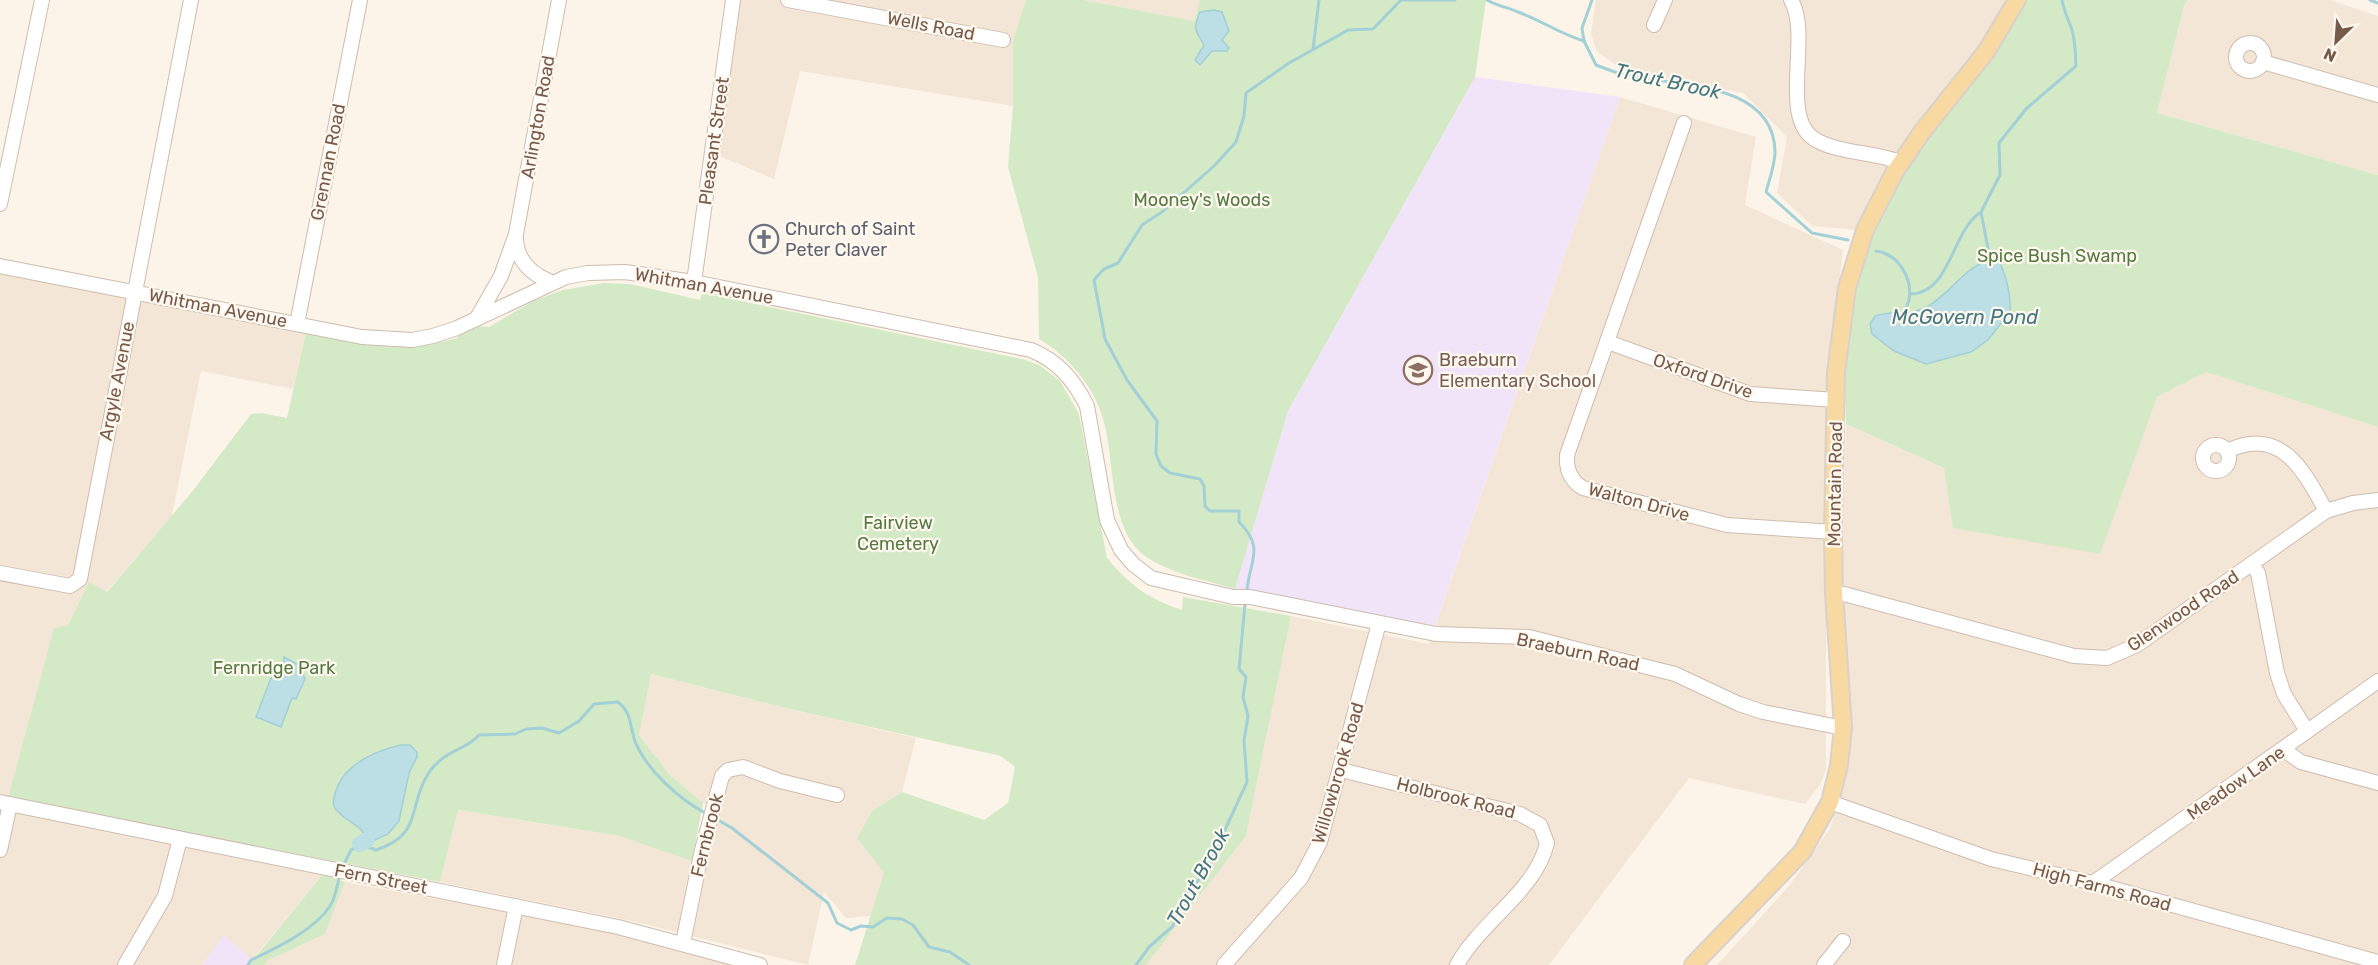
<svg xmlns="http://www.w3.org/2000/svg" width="2378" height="965" font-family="Rubik,sans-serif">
<rect width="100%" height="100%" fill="#fcf4e8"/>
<g fill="#f4e6d6">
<polygon points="739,0 1026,0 1013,40 1013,106 800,71 774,179 717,155"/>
<polygon points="1083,0 1200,0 1194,21"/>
<polygon points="1596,0 2010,0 1858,230 1812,226 1777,193 1787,137 1743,93 1625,71 1597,52 1591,34"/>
<polygon points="2188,0 2330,0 2378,16 2378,175 2157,113 2184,6"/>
<polygon points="1620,97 1756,137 1745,205 1843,250 1831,349 1826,561 1826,769 1820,785 1805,804 1689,778 1549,965 1146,965 1246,836 1291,616 1429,644"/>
<polygon points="0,272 306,331 293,389 201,371 172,516 106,592 89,583 68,625 8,798 0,796"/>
<polygon points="2206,372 2378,427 2378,965 1717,965 1789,886 1831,827 1841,786 1841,613 1846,424 1944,468 2132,460 2157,397"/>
<polygon points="650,674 785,708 916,738 902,792 873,810 885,873 871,916 846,918 824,892 808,965 632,921 440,882 457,810 619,836 706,865 720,811 703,803 670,775 639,735"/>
<polygon points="0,808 323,874 252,960 224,936 202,965 0,965"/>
<polygon points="345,882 599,929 739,965 265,965 267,961 325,934"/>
</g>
<g fill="#f1e4f9">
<polygon points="1475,77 1620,97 1434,629 1235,589 1288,411"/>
<polygon points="224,935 252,960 249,965 202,965"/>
</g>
<g fill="#d4eac6">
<path d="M1026,0H1083L1194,21L1200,0H1486L1475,77L1288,411L1235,589C1205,580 1171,574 1145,556C1108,530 1115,457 1103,419C1094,386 1068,356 1039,339L1038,277L1008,167L1013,106V40Z"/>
<path d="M2027,0H2188L2184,6L2157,113L2378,175V427L2206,372L2157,397L2100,554L1953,528L1944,468L1846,424C1846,391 1840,352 1846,319C1854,277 1869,232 1890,194C1928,127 1987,69 2027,0Z"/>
<path d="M604,283L630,284L700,300L702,293L1022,359L1039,365L1060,381L1079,414L1107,558C1131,586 1147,598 1182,610L1183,597L1291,616L1246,836L1146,965H855L884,873L857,838L873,810L902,792L984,820L1008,803L1015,767L1001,756L785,708L651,674L639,735L670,775L703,803L692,861L619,836L458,810L440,882L8,798L54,628L68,625L89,582L107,592L191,493L251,414L262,413L287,418L306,331L316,332L317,336C369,346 404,353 457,338L458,333L474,326L489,327L533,301L563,290Z"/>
<polygon points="323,874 345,882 325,934 267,961 265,965 249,965"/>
</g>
<g fill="#bcdfe6" stroke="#a3cfd7" stroke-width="1.5">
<path d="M1214,10L1222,12L1229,31L1222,40L1229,48L1227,51H1212L1200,65L1195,60L1204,45C1196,30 1192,31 1200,12Z"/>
<path d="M1998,259C2006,274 2011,295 2010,312L1988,340L1971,352L1926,364L1894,351L1872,334L1870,324L1875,316C1895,309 1909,318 1930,305C1954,290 1968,261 1998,259Z"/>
<polygon points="284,657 299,665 305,679 296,699 292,698 281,727 256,717 271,678 283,678"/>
<path d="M400,745H410L417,752V757L409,773L399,821L388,834L369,843C358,820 351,826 337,811C333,807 333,802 334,798C340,766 372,752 400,745Z"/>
</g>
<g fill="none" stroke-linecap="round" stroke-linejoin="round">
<g stroke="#a3cfd7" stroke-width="3">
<path d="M1487,0C1497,6 1507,7 1518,12C1541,20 1560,34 1584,41L1596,65C1606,69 1616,73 1626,75C1675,86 1774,81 1775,152C1775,165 1769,180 1766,192L1812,233L1848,240"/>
<polyline points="2370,0 2378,3"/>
<polyline points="1584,41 1582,28 1592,0"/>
<polyline points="1313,49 1319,0"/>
<path d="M1876,251C1898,254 1913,278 1909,300C1907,306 1904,312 1903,319"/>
<path d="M1991,264L1981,212L2000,175L1999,143L2026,109L2076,66C2075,53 2076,40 2071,27C2067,18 2064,11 2062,0"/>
<path d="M1910,294C1951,294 1951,231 1981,212"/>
<path d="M1247,590C1250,559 1265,548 1239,522V511H1210L1205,506L1204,486L1200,479L1170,473L1161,466L1156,454L1157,421L1127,380L1105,339L1094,280L1104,269L1118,263L1142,225L1162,212L1214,166L1236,142L1244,116L1246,93L1289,63L1348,30L1373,29L1401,0H1455"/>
<polyline points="718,820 732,828 828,903 837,923 851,930 861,926 873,927 887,918 902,919 913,925 929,947 950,952 969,965"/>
<path d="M342,868L351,850L360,844L376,850C424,834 407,807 428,774C444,749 466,751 479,735L515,734L526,729L542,728L559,733L579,721L594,704L618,702C633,714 629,727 636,744C649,772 678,798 705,813"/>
<path d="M248,965L251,960C276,948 315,930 330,906C336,897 337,885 340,874"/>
<polyline points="1136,965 1149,947 1173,926 1179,905 1207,869 1247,782 1244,741 1248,716 1243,697 1246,677 1239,669 1245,604"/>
</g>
<polyline stroke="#bcdfe6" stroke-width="16" points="360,844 367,840"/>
<g stroke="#cebcae" stroke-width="16">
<g id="minor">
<polyline points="788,0 1003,40"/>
<path d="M1791,0C1812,35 1778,119 1816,140C1838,153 1875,152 1900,162"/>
<polyline points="1654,25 1665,0"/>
<circle cx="2250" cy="57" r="14"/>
<polyline points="2263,62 2378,95"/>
<path d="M1684,123L1567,455C1566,470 1571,481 1583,488L1727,525L1833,532"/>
<polyline points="0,204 42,0"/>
<path d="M516,239C517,261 531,274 551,282"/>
<path d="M0,266L362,337L412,340L433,336L457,328L566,277L588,273L625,272L694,282L1031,350C1058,361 1074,380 1087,406L1107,520L1121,550L1133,564L1151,578L1233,597H1250L1436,634L1529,637L1675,674L1739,704L1763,712L1843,728"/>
<polyline points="694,282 733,0"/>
<polyline points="477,318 501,276 516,234 559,0"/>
<polyline points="297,324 360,0"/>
<polyline points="1608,342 1750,394 1836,400"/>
<circle cx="2216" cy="458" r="13"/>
<path d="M2227,451C2281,425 2304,471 2326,511"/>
<polyline points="2251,564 2258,573 2277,673 2284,694 2307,731"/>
<polyline points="0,573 70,586 80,579 191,0"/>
<polyline points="1834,593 1844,594 2074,656 2107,658 2137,645 2326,511 2353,503 2378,500"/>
<polyline points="2284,750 2301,762 2378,783"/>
<path d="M1341,770L1520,814L1540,825L1547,843C1536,891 1480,922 1457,965"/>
<polyline points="0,802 618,927 760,965"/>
<polyline points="1830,802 1991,859 2093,883 2378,962"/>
<polyline points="0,850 10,804"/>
<polyline points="2093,883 2378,681"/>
<polyline points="683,943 702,850 722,776 728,770 743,767 780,781 837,795"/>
<polyline points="125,965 165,896 180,839"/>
<polyline points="504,965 516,906"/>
<polyline points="1224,965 1301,878 1320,842 1379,623"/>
<polyline points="1824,965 1843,941"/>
</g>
</g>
<g stroke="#d9d1cd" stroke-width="20">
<polyline id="major" points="1693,965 1802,852 1830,802 1839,765 1843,728 1834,593 1833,532 1836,372 1847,288 1865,230 1894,173 1922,132 1986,52 2017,0"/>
</g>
<use href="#minor" stroke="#fff" stroke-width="14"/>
<use href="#major" stroke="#f9d9a2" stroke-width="16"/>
</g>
<defs>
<g id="church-ring" transform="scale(1.5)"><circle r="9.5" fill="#fff8ee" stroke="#6b7280" stroke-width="1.5"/><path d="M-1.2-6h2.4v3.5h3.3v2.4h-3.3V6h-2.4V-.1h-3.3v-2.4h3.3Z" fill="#6b7280"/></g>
<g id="school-ring" transform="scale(1.5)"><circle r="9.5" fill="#fff8ee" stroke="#8d6e63" stroke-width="1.5"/><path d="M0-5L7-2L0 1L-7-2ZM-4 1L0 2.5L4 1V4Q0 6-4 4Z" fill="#8d6e63"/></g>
</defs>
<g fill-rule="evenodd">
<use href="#church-ring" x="764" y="239"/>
<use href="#school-ring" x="1418" y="370"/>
</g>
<g text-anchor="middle" stroke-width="4.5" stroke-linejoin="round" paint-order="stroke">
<g font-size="18" fill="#765b4c" stroke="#fff8ee">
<text transform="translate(931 26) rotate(11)" y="6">Wells Road</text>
<text transform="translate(538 117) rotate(-80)" y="6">Arlington Road</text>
<text transform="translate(714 141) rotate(-82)" y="6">Pleasant Street</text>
<text transform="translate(328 162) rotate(-79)" y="6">Grennan Road</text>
<text transform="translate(704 286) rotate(10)" y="6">Whitman Avenue</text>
<text transform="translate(218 308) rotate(11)" y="6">Whitman Avenue</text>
<text transform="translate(1703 376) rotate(19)" y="6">Oxford Drive</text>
<text transform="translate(117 381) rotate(-79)" y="6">Argyle Avenue</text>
<text transform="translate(1835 484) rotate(-89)" y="6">Mountain Road</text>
<text transform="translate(1639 502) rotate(15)" y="6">Walton Drive</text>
<text transform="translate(2183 611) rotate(-34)" y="6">Glenwood Road</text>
<text transform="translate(1578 652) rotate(12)" y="6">Braeburn Road</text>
<text transform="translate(1338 773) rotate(-74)" y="6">Willowbrook Road</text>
<text transform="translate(2236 783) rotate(-35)" y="6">Meadow Lane</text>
<text transform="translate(1456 798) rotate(14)" y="6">Holbrook Road</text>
<text transform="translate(707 835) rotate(-76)" y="6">Fernbrook</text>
<text transform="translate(381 879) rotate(11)" y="6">Fern Street</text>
<text transform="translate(2102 887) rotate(15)" y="6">High Farms Road</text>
</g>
<g font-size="18" fill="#547b44" stroke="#fff8ee">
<text x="1202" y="206">Mooney's Woods</text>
<text x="2057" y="262">Spice Bush Swamp</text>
<text x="898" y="529">Fairview<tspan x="898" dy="21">Cemetery</tspan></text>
<text x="274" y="674">Fernridge Park</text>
</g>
<g font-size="18" fill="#5b616d" stroke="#fff8ee" text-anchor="start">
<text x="785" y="235">Church of Saint<tspan x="785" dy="21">Peter Claver</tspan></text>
</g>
<g font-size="18" fill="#785e54" stroke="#fff8ee" text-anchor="start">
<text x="1439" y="366">Braeburn<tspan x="1439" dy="21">Elementary School</tspan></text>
</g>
<g font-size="20" font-style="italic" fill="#437782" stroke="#fff8ee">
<text transform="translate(1668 81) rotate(12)" y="7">Trout Brook</text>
<text x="1965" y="324">McGovern Pond</text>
<text transform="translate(1198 877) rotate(-61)" y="7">Trout Brook</text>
</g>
</g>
<g transform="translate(2336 42) rotate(205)" stroke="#fff8ee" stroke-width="4.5" paint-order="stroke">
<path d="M0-4.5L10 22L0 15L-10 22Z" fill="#765b4c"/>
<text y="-9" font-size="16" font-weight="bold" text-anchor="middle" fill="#765b4c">N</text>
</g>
</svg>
